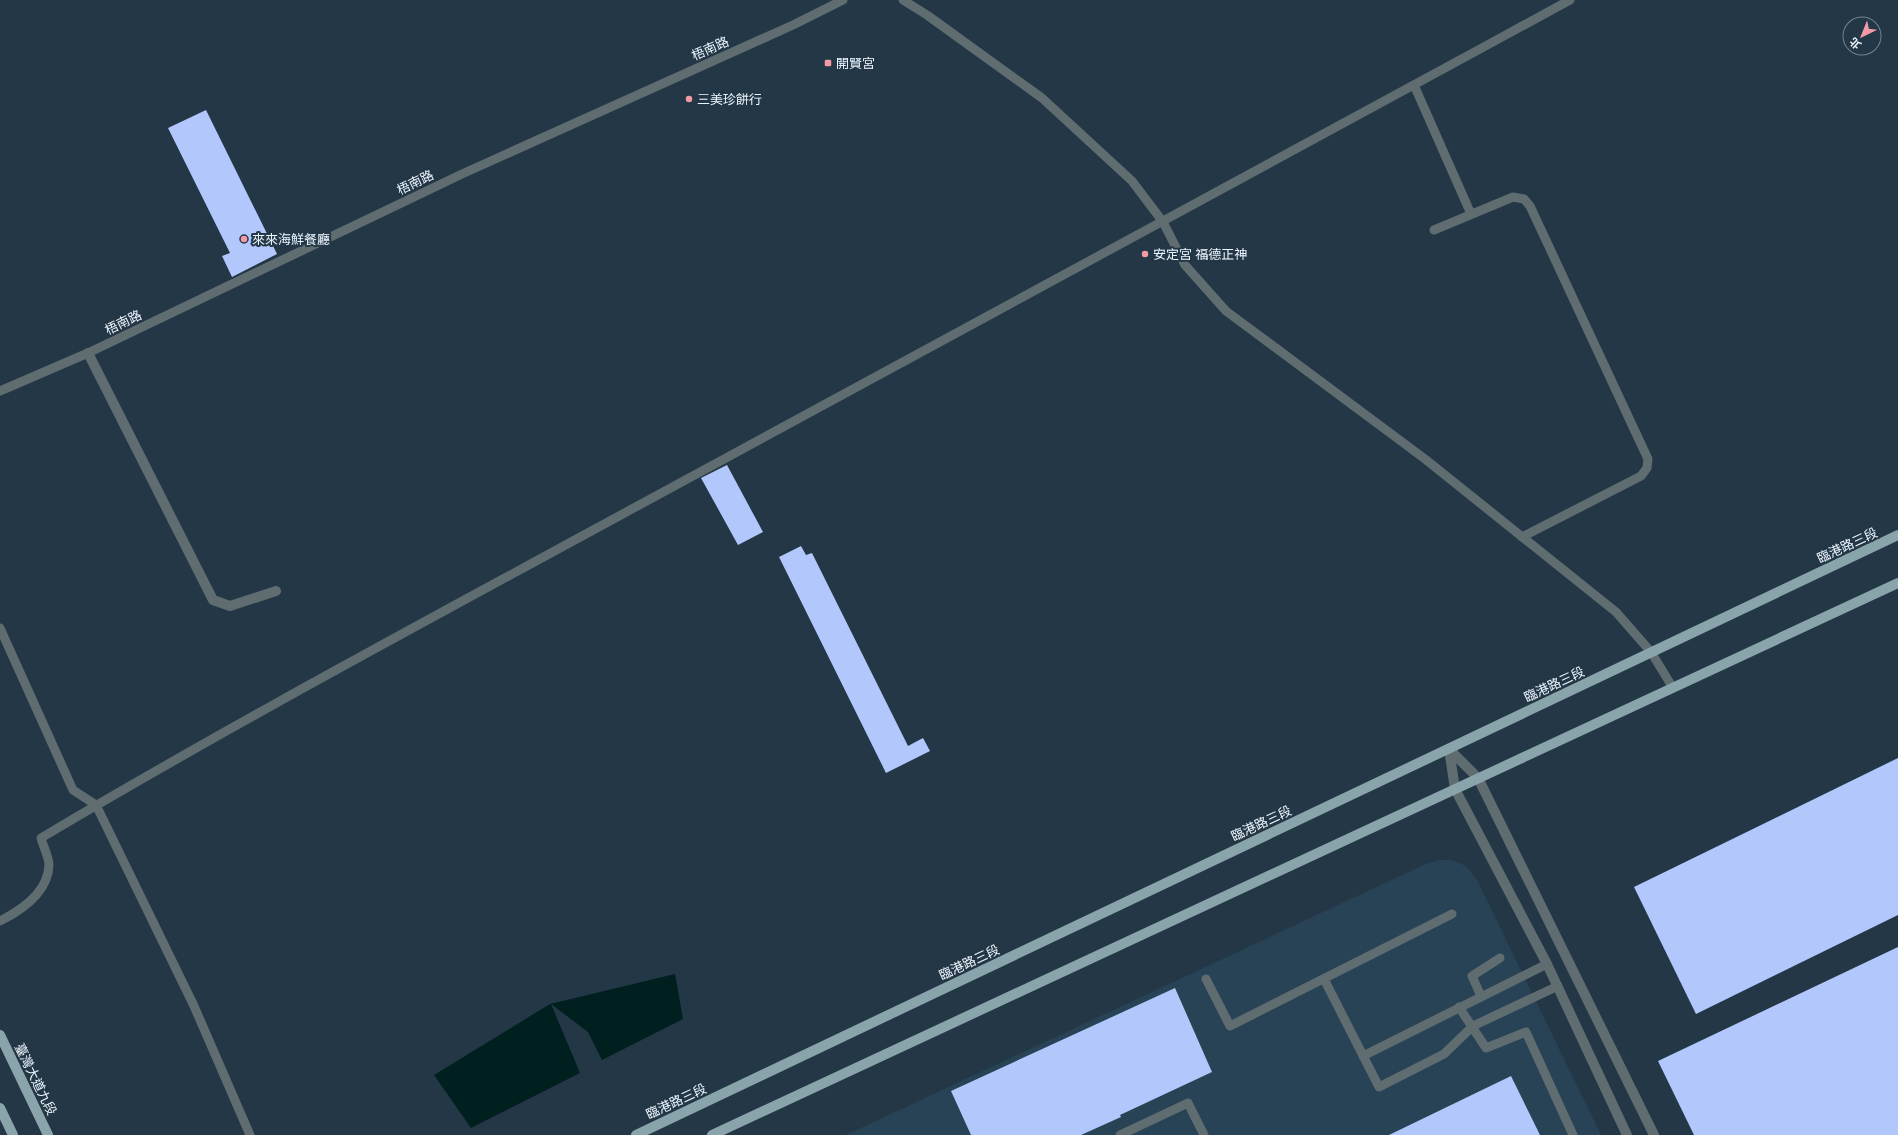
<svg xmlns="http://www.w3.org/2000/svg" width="1898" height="1135" font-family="'Open Sans','Noto Sans TC',sans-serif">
<rect width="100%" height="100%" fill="#233746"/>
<polygon fill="#294356" points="1440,860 1452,860 1462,864 1470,870 1477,880 1601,1135 846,1135 1428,863"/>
<polygon fill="#00201f" points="675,974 683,1019 602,1060 588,1032 551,1004 580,1073 471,1128 434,1075 550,1004"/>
<g fill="#b2c7fc">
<polygon points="206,110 277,254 232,277 222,256 230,253 168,128"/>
<polygon points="727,465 763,532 738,545 701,478"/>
<polygon points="801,546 806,555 812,553 908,746 923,738 930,751 886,773 779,557"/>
<polygon points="1898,758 1898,915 1696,1014 1634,887"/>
<polygon points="1898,947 1898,1135 1694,1135 1658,1061"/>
<polygon points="1175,988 1212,1072 1120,1115 1121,1117 1081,1135 971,1135 951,1091"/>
<polygon points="1511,1076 1540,1135 1389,1135"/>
</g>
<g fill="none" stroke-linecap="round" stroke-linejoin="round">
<g stroke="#606d70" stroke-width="9">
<polyline points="903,0 927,15 1042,98 1132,181 1163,222 1185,265 1226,311 1425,459 1616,612 1651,652 1673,688"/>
<polyline points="1414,85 1471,214"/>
<polyline points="1434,230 1513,197 1524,199 1530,206 1648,459 1647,468 1641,476 1522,537"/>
<polyline points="0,391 88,353 462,174 793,25 843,0"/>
<polyline points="0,628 73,790 96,805 194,1006 250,1135"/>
<path d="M0,921C22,910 48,892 49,865C49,857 43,846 41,838C219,732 402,634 584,535C913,356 1242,179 1570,0"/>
<polyline points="1206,979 1230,1026 1452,914"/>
<polyline points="1324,979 1379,1087 1444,1054 1473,1026 1558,986"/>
<polyline points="1481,996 1472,976 1500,958"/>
<polyline points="1459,1007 1486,1048 1526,1032 1573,1135"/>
<polyline points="1363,1056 1547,964"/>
<polyline points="1120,1135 1188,1103 1204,1135"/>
</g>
<g stroke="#606d70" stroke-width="10">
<polyline points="88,353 213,600 230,606 276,591"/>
<polyline points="1449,749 1478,778 1654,1135"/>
<polyline points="1449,749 1455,789 1547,964 1627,1135"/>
</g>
<g stroke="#8aa4ab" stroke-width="10">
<polyline points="0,1035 48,1135"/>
<polyline points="0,1108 13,1135"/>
<polyline points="636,1135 1898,535"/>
<polyline points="712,1135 1898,583"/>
</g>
</g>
<g fill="#f49aa6" stroke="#233746" stroke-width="1.5">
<rect x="824" y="59" width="8" height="8" rx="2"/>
<circle cx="689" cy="99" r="4"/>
<circle cx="244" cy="239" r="4"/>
<circle cx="1145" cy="254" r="4"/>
</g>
<g text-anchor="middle" stroke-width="4" stroke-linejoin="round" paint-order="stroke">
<g font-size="13" fill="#edf6fe" stroke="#233746">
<text transform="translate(710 48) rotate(-24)" y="5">梧南路</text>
<text transform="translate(415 182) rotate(-26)" y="5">梧南路</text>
<text transform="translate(123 322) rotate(-26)" y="5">梧南路</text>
<text transform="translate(1847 545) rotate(-25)" y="5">臨港路三段</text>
<text transform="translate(1554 684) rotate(-25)" y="5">臨港路三段</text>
<text transform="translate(1261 823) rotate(-25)" y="5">臨港路三段</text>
<text transform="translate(969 962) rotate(-25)" y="5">臨港路三段</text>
<text transform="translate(36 1079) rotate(64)" y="5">臺灣大道九段</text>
<text transform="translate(676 1101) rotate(-25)" y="5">臨港路三段</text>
</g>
<g font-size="13" fill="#edf6fe" stroke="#233746" text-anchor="start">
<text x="836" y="68">開賢宮</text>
<text x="697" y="104">三美珍餅行</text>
<text x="252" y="244">來來海鮮餐廳</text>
<text x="1153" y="259">安定宮 福德正神</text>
</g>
</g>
<g transform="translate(1862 36) rotate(223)"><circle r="19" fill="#233746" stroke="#748390"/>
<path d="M0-3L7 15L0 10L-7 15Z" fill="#f49aa6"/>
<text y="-6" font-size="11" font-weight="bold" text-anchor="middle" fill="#edf6fe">北</text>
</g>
</svg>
